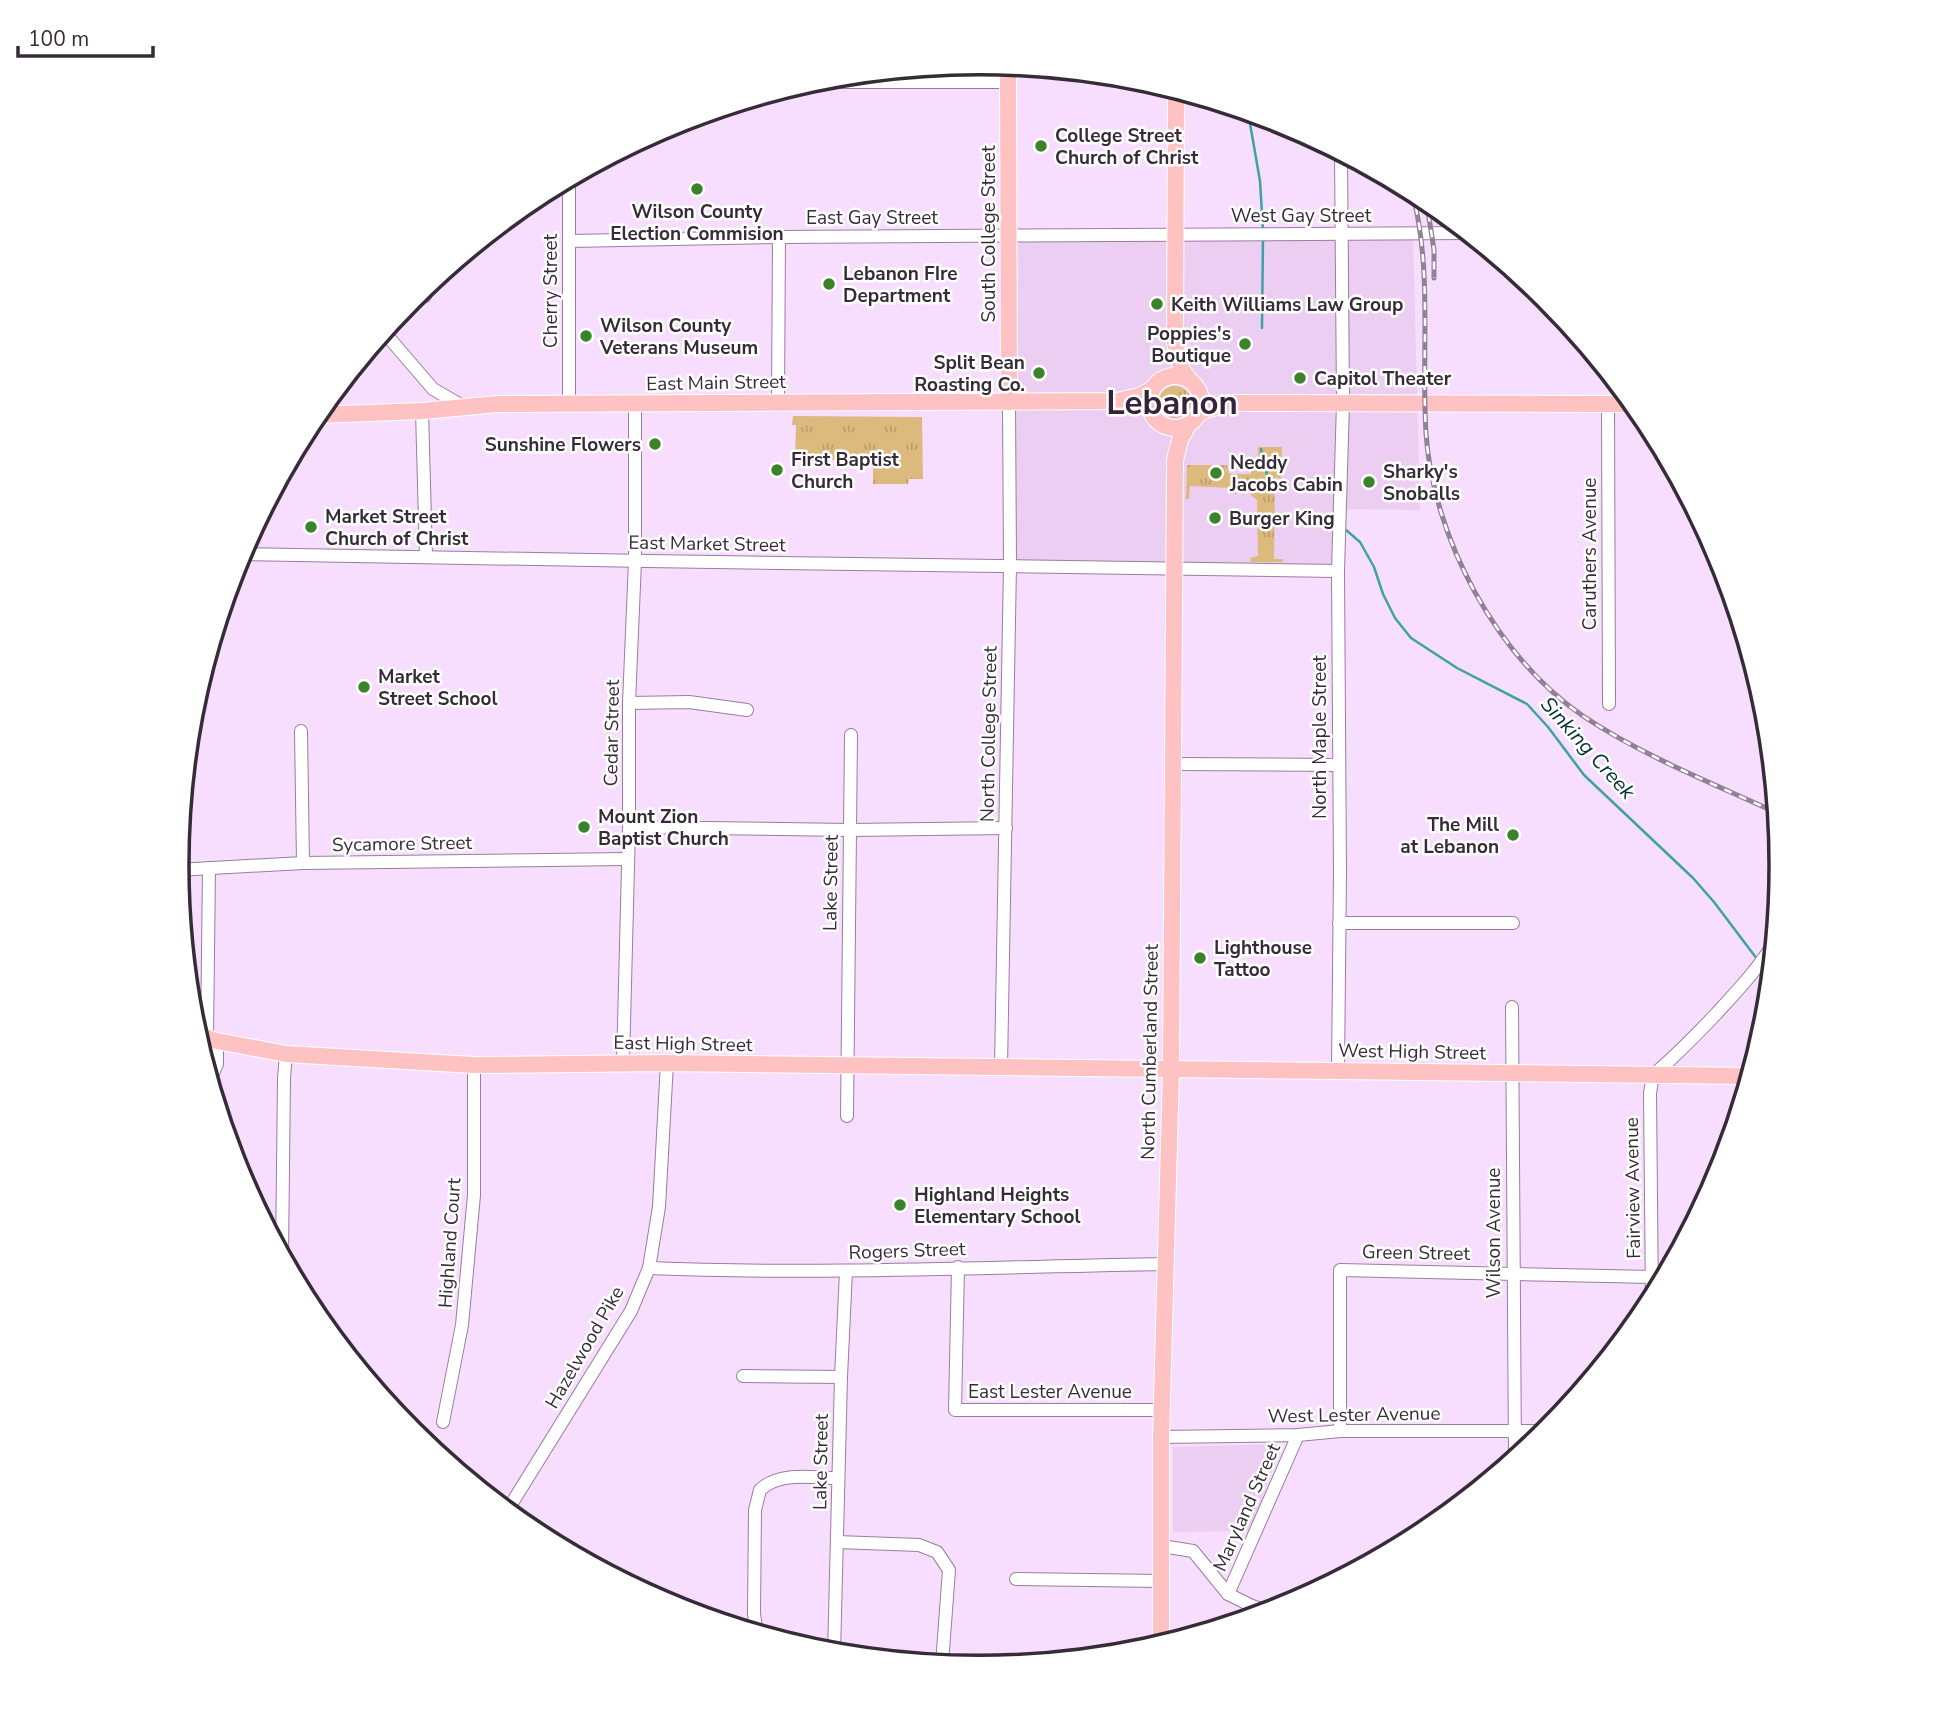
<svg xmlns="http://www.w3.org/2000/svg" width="1959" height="1731" font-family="'Nunito Sans',sans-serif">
<defs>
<pattern id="grass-tufts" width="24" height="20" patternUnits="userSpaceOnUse" patternTransform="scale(1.75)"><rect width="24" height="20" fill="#dcb97c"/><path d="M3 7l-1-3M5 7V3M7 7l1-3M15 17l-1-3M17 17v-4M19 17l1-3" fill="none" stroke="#bd9f6c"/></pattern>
</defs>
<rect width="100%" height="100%" fill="#f8defe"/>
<g fill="#eccef3">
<polygon points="1413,234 1420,510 1340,509 1338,571 1010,565 1007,236"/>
<polygon points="1282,1444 1250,1531 1173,1532 1173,1447"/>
</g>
<g fill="url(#grass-tufts)">
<circle cx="1175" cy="402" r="16"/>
<polygon points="793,416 922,417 923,479 909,479 908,484 873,484 873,461 795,459 796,425 792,425"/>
<polygon points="1258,447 1282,447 1281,479 1275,477 1274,559 1283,559 1283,562 1251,562 1250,558 1258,556 1257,500 1251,495 1250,489 1236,489 1236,495 1231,488 1190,486 1189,499 1186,499 1187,465 1227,465 1229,474 1251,474 1251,462 1258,462"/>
</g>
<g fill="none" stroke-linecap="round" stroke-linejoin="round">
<g stroke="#3da2a7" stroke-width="2.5">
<polyline points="1248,112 1260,181 1263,230"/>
<polyline points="1262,328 1263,237"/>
<polyline points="1261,449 1267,475 1279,487"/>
<polyline points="1346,530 1360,542 1374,567 1383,594 1395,618 1411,638 1457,668 1527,704 1548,727 1584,775 1693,878 1714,902 1757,959"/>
<polyline points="1764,967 1771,976"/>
</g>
<g stroke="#977f9b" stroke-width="14">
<g id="minor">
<polyline points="811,82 1008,82"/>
<polyline points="570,241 779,237 1468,233"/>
<polyline points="421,291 425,296"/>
<polyline points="384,332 433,389 464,407"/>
<polyline points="778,402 779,237"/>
<polyline points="569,404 569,179"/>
<polyline points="1608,404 1609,704"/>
<polyline points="422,411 426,557"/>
<polyline points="241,554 647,561 1338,571"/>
<polyline points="629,703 689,702 747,710"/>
<polyline points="301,731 303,863"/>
<polyline points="1174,764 1339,765"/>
<polyline points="629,827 850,830 1006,828"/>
<polyline points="177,870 303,863 627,859"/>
<polyline points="1339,923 1513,923"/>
<polyline points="1512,1007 1515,1459"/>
<polyline points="207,1038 209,868"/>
<polyline points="623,1064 629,827 629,703 635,561 635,403"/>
<polyline points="1001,1067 1010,565 1009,402"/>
<polyline points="1338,1071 1340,872 1338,571 1343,403 1341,153"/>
<polyline points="210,1080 217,1064 217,1041"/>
<polyline points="847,1116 851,735"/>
<polyline points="282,1255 284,1078 286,1054"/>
<polyline points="958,1267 955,1410 1162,1410"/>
<path d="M649,1268C821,1275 993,1267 1165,1264"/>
<path d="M1652,1301L1650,1093L1653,1075C1676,1056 1696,1035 1716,1014C1737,991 1759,968 1775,941"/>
<polyline points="743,1376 841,1377"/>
<polyline points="443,1422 462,1325 474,1195 474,1065"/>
<polyline points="1340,1431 1340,1270 1652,1277"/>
<polyline points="1161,1437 1298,1435 1340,1431 1548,1431"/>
<polyline points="507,1511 631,1311 649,1268 659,1207 667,1063"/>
<polyline points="837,1542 919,1545 937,1552 949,1570 942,1664"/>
<polyline points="1162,1546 1193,1551 1228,1594 1252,1606 1270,1612"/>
<polyline points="1016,1579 1161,1581"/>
<polyline points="1228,1594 1298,1435"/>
<path d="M757,1633L754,1614L755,1510L760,1490C779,1471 813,1478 838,1478"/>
<polyline points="834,1654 841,1377 846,1271"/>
</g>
</g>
<g stroke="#fff" stroke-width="18">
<g id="major">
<polyline points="1008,66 1009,402"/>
<polyline points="1176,91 1175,343 1181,369 1189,379"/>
<circle cx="1175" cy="402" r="26"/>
<polyline points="1200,412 1229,403 1634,404"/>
<polyline points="316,415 422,411 499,404 1117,401 1139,396 1151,390"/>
<polyline points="196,1034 217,1041 286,1054 474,1065 667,1063 1750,1076"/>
<polyline points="1161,1645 1161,1437 1171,1070 1175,460 1180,440 1188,425"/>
</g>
</g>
<use href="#minor" stroke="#fff" stroke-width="12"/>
<use href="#major" stroke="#fec2c2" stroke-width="16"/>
<g stroke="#928096" stroke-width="5">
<g id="rail">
<path d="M1412,191C1433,271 1421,352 1426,433C1433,538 1496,656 1583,716C1643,756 1712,783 1777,813"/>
<polyline points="1426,198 1434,250 1434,278"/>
</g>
</g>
<use href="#rail" stroke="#fff" stroke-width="2.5" stroke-dasharray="8" stroke-linecap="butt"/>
</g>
<g fill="#3a832b" stroke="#fff" stroke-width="2.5">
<circle cx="1041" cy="146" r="7"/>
<circle cx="697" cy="189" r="7"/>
<circle cx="829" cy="284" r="7"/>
<circle cx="1157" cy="304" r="7"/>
<circle cx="586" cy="336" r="7"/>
<circle cx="1245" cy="344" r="7"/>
<circle cx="1039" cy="373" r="7"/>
<circle cx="1300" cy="378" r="7"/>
<circle cx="655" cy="444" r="7"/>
<circle cx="777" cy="470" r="7"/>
<circle cx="1216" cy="473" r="7"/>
<circle cx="1369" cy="482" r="7"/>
<circle cx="1215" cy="518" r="7"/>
<circle cx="311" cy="527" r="7"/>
<circle cx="364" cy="687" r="7"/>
<circle cx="584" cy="827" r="7"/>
<circle cx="1513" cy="835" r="7"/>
<circle cx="1200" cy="958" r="7"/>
<circle cx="900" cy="1205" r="7"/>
</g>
<g text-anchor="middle" stroke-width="5" stroke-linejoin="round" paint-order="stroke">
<g font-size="19" font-weight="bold" fill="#362c38" stroke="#fff" text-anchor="start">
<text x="1055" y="142">College Street<tspan x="1055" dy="22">Church of Christ</tspan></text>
<text x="697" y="218" text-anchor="middle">Wilson County<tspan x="697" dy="22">Election Commision</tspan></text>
<text x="843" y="280">Lebanon FIre<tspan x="843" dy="22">Department</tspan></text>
<text x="1171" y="311">Keith Williams Law Group</text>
<text x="600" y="332">Wilson County<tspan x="600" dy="22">Veterans Museum</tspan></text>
<text x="1231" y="340" text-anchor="end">Poppies's<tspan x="1231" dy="22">Boutique</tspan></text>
<text x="1025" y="369" text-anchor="end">Split Bean<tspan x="1025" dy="22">Roasting Co.</tspan></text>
<text x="1314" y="385">Capitol Theater</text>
<text x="641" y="451" text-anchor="end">Sunshine Flowers</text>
<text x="791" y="466">First Baptist<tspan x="791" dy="22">Church</tspan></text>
<text x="1230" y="469">Neddy<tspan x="1230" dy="22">Jacobs Cabin</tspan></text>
<text x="1383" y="478">Sharky's<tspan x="1383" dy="22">Snoballs</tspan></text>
<text x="325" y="523">Market Street<tspan x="325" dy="22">Church of Christ</tspan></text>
<text x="1229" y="525">Burger King</text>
<text x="378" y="683">Market<tspan x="378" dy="22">Street School</tspan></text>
<text x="598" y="823">Mount Zion<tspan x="598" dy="22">Baptist Church</tspan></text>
<text x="1499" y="831" text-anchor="end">The Mill<tspan x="1499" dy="22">at Lebanon</tspan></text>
<text x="1214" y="954">Lighthouse<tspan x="1214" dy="22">Tattoo</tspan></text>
<text x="914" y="1201">Highland Heights<tspan x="914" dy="22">Elementary School</tspan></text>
</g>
<g font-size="19" fill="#362c38" stroke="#fff">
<text x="1301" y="222">West Gay Street</text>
<text x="872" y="224">East Gay Street</text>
<text transform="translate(988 234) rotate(-90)" y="7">South College Street</text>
<text transform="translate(550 291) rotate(-90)" y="7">Cherry Street</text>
<text transform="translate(716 382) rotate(-1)" y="7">East Main Street</text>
<text transform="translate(707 543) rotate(1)" y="7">East Market Street</text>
<text transform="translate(1589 554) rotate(-90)" y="7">Caruthers Avenue</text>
<text transform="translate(611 733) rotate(-89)" y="7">Cedar Street</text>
<text transform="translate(988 734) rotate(-89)" y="7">North College Street</text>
<text transform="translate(1319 737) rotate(-90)" y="7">North Maple Street</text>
<text transform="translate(402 843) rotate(-1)" y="7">Sycamore Street</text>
<text transform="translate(830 883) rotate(-89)" y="7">Lake Street</text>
<text transform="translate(683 1043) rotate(1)" y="7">East High Street</text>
<text transform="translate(1412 1051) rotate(1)" y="7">West High Street</text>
<text transform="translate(1149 1052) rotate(-89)" y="7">North Cumberland Street</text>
<text transform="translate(1632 1188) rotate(-91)" y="7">Fairview Avenue</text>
<text transform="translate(1493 1233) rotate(-90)" y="7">Wilson Avenue</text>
<text transform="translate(449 1243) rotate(-86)" y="7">Highland Court</text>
<text transform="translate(907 1250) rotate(-2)" y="7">Rogers Street</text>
<text transform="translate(1416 1252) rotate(1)" y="7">Green Street</text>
<text transform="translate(584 1347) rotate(-60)" y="7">Hazelwood Pike</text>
<text x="1050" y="1398">East Lester Avenue</text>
<text transform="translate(1354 1414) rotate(-1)" y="7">West Lester Avenue</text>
<text transform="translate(820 1462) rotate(-89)" y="7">Lake Street</text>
<text transform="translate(1246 1507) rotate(-66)" y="7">Maryland Street</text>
</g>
<g font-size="21" font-style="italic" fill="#003033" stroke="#fff">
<text transform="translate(1588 748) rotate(48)" y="7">Sinking Creek</text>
</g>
<g font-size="33" font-weight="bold" fill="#36223a" stroke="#fff">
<text x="1172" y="414">Lebanon</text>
</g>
</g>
<path d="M0 0H1959V1731H0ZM189 865a790 790 0 1 1 1580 0a790 790 0 1 1-1580 0Z" fill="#fff" fill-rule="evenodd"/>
<path fill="none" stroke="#362c38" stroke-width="3.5" d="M189 865a790 790 0 1 1 1580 0a790 790 0 1 1-1580 0Z"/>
<path d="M18 46v10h135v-10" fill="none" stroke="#362c38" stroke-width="3.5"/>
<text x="28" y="46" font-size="21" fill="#362c38" stroke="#ffffff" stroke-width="5" paint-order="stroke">100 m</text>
</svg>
